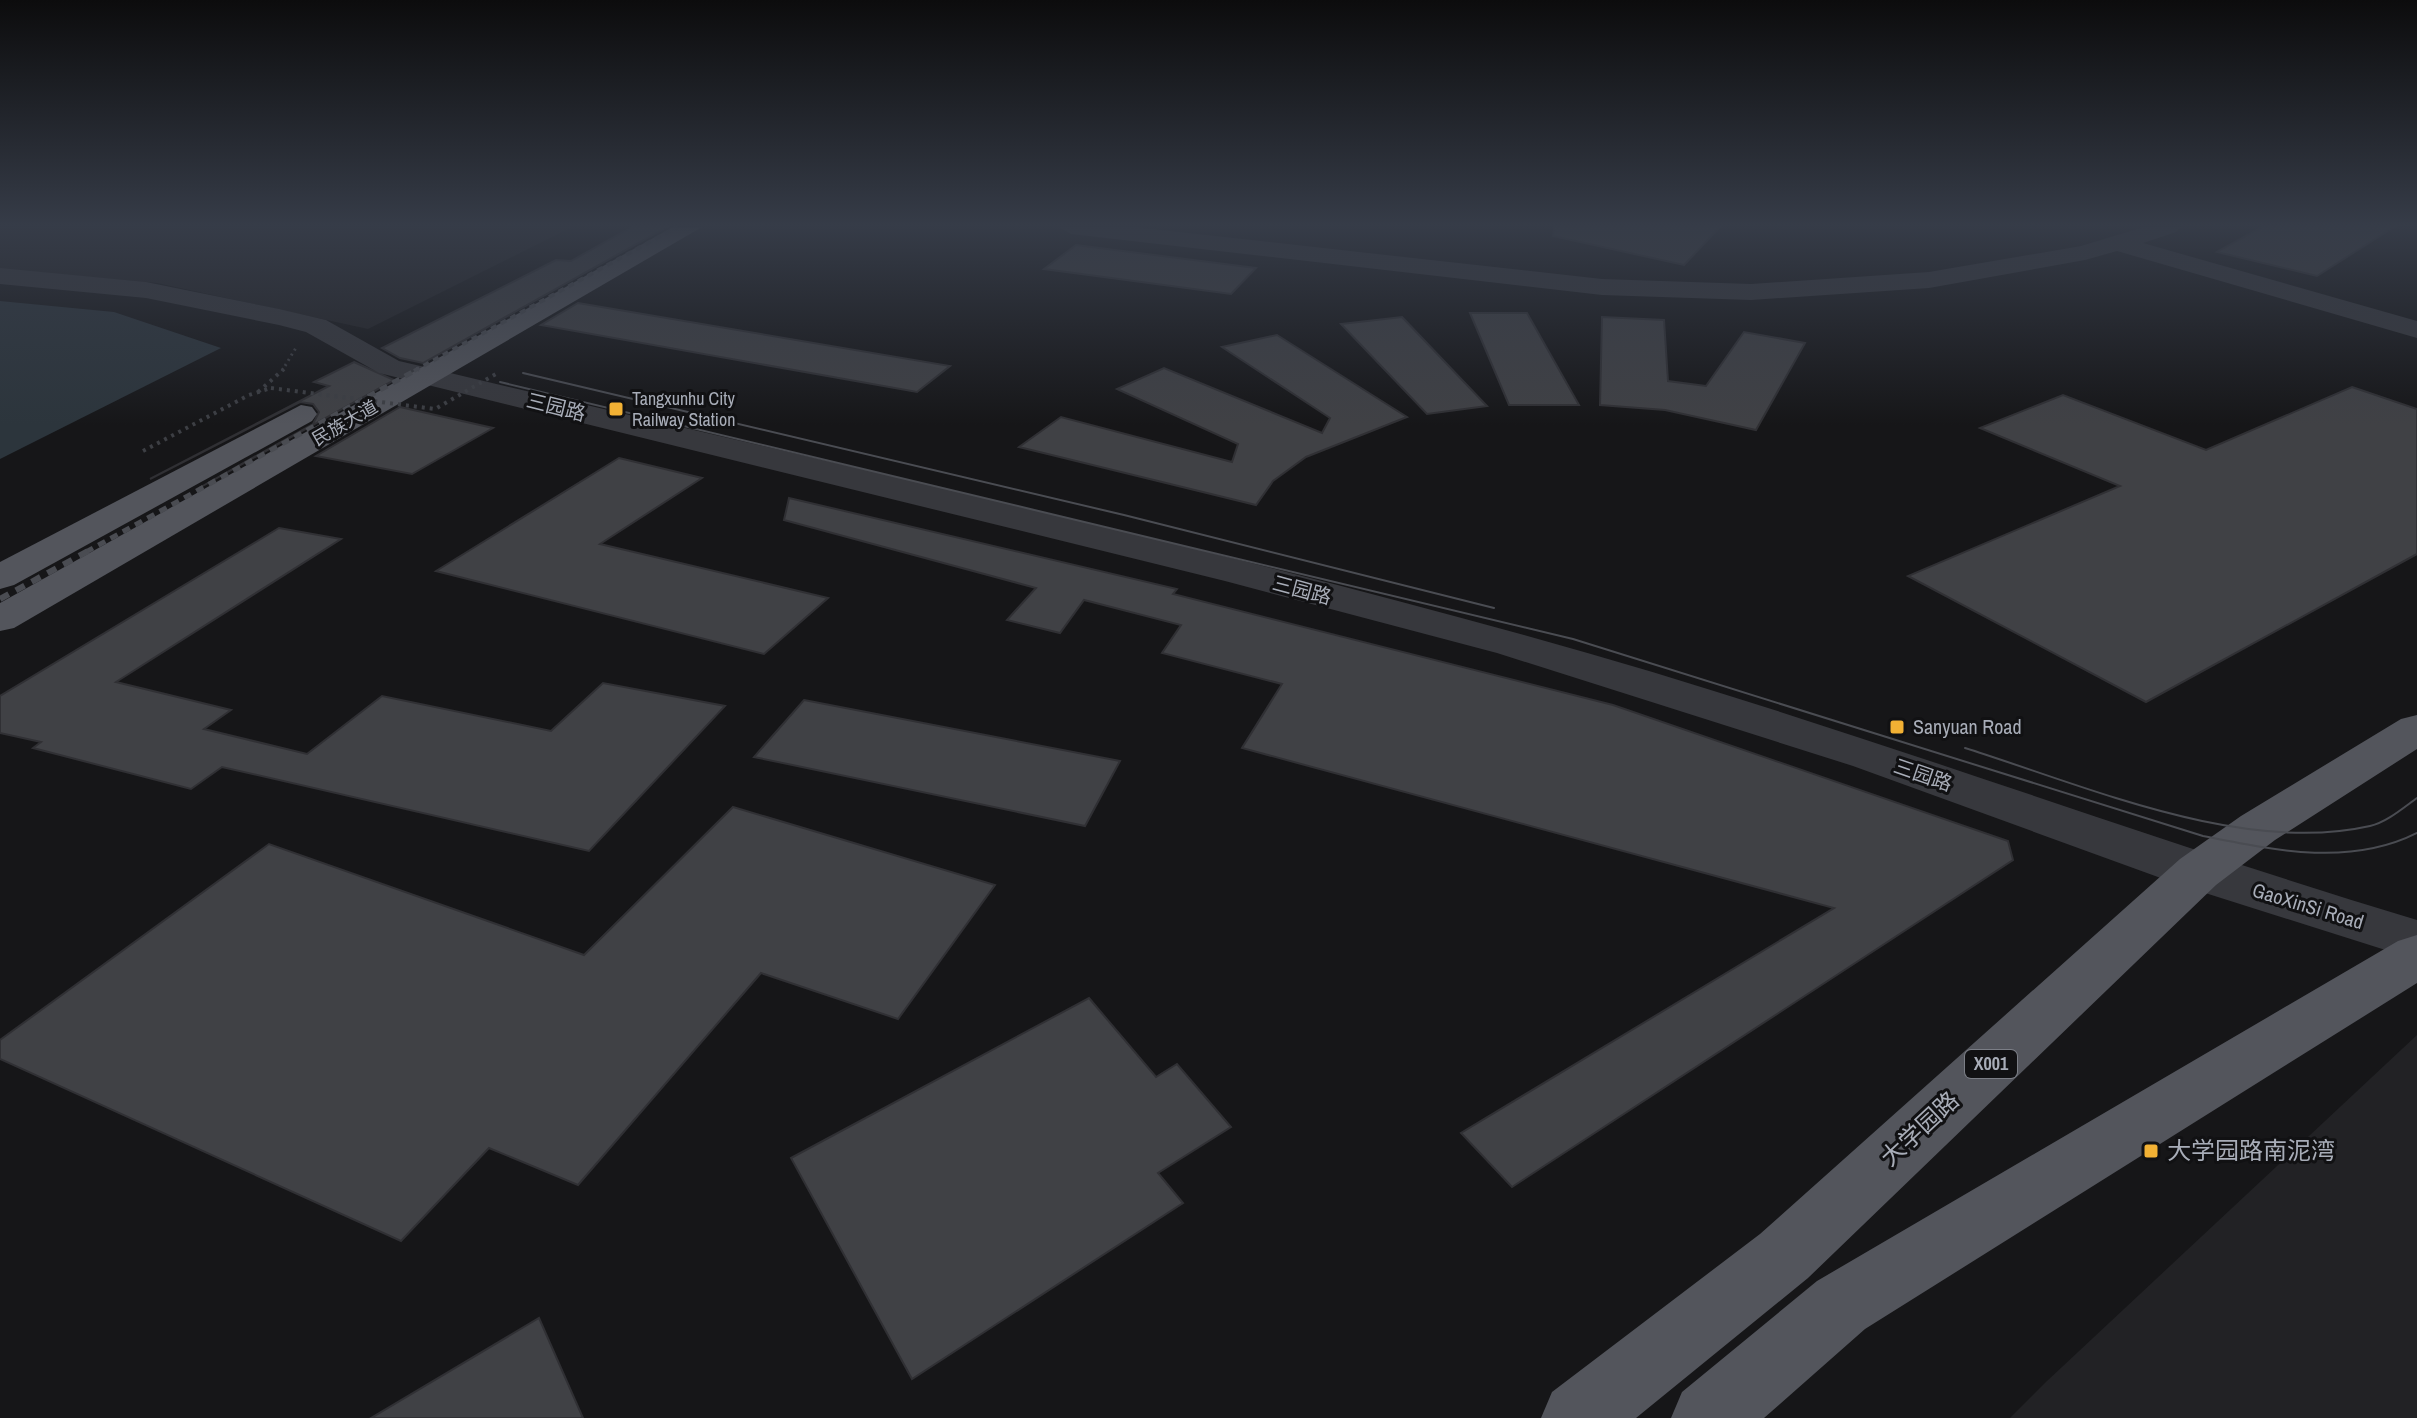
<svg xmlns="http://www.w3.org/2000/svg" width="2417" height="1418" font-family="'Archivo Narrow','Noto Sans SC',sans-serif">
<rect width="100%" height="100%" fill="#161618"/>
<g fill="#222225">
<polygon points="0,227 572,227 368,329 157,283 0,269"/>
<polygon points="2417,1035 2417,1418 2010,1418 2047,1381"/>
</g>
<polygon fill="#2c353c" points="0,301 114,312 221,348 0,459"/>
<g fill="#404145" stroke="#303034" stroke-width="2">
<polygon points="632,227 667,227 423,363 400,358 382,348 556,260 571,261"/>
<polygon points="1554,227 1720,227 1684,265 1553,236"/>
<polygon points="2262,227 2394,227 2317,276 2217,252"/>
<polygon points="1076,245 1256,268 1231,294 1044,269"/>
<polygon points="578,303 950,366 917,392 541,325"/>
<polygon points="1470,313 1527,313 1579,405 1509,405"/>
<polygon points="1402,317 1487,406 1427,414 1341,324"/>
<polygon points="1602,317 1664,320 1668,381 1706,386 1744,332 1805,343 1756,430 1665,410 1600,405"/>
<polygon points="1277,335 1407,417 1306,457 1273,481 1256,505 1019,447 1061,417 1232,462 1238,444 1117,389 1164,368 1322,433 1330,418 1222,347"/>
<polygon points="354,362 394,380 199,488 313,424 319,412 313,404 300,402 150,479 329,386 314,382"/>
<polygon points="2352,387 2417,409 2417,554 2146,702 1908,576 2120,486 1980,428 2063,395 2206,450"/>
<polygon points="400,407 493,428 412,474 316,456"/>
<polygon points="619,458 702,478 600,544 828,598 764,654 436,571"/>
<polygon points="789,498 1177,589 1173,594 1613,705 2008,841 2013,860 1512,1187 1461,1133 1834,908 1242,748 1282,684 1162,653 1181,625 1084,600 1060,633 1007,620 1036,588 784,520"/>
<polygon points="279,528 341,539 116,682 231,710 204,729 307,754 382,696 551,731 603,683 725,706 589,851 222,767 191,789 33,748 41,742 0,733 0,696"/>
<polygon points="804,700 1120,761 1085,826 754,757"/>
<polygon points="733,807 995,885 898,1019 761,973 578,1185 489,1148 401,1241 0,1059 0,1040 269,844 584,955"/>
<polygon points="1089,998 1156,1077 1177,1064 1231,1127 1158,1173 1183,1203 912,1379 791,1158"/>
<polygon points="539,1318 583,1418 371,1418"/>
</g>
<g fill="none" stroke-linecap="round" stroke-linejoin="round">
<polyline stroke="#3d3f44" stroke-width="3" stroke-dasharray="2 4" stroke-linecap="butt" points="282,371 297,346"/>
<g stroke="#3d3f44" stroke-width="4" stroke-dasharray="3 5" stroke-linecap="butt">
<polyline points="258,392 284,369"/>
<polyline points="143,451 249,395 271,388"/>
</g>
<g fill="#37383d" fill-rule="evenodd">
<polygon points="1059,227 1134,227 1602,279 1751,284 1929,272 2081,246 2144,227 2180,227 2176,232 2143,243 2417,321 2417,338 2117,251 2085,260 1929,288 1751,300 1602,295 1071,234"/>
<path d="M0,268L146,282L279,309L326,320L399,361C774,450 1153,532 1524,635C1826,718 2118,830 2417,920V960L2180,885L1853,766L1497,653L1225,581L379,373L306,332L279,325L146,298L0,284Z"/>
</g>
<g fill="#53555c" fill-rule="evenodd">
<polygon points="673,227 702,227 14,628 0,631 0,603"/>
<polygon points="301,405 312,407 317,414 312,421 14,585 0,589 0,562"/>
<polygon points="2417,715 2417,749 2275,840 2216,885 1808,1278 1636,1418 1541,1418 1552,1392 1760,1234 2180,859 2241,816 2401,719"/>
<polygon points="2417,935 2417,983 1865,1329 1764,1418 1671,1418 1682,1392 1817,1281 2398,941"/>
</g>
<g stroke="#4a4c52" stroke-width="2">
<polyline points="523,373 1124,515 1494,608"/>
<path d="M500,382L1573,639L2203,836C2273,850 2350,867 2417,833"/>
<path d="M1965,748C2086,786 2242,855 2370,826C2387,822 2403,808 2417,798"/>
</g>
<polyline stroke="#4a4c52" stroke-width="4" stroke-dasharray="6 5" stroke-linecap="butt" points="414,371 677,227"/>
<polyline stroke="#4a4c52" stroke-width="5" stroke-dasharray="8 6" stroke-linecap="butt" points="86,552 418,369"/>
<polyline stroke="#4a4c52" stroke-width="6" stroke-dasharray="10 8" stroke-linecap="butt" points="0,599 90,550"/>
<polyline stroke="#3d3f44" stroke-width="4" stroke-dasharray="3 5" stroke-linecap="butt" points="271,388 435,409 496,374"/>
</g>
<linearGradient id="sky" x2="0" y2="1"><stop stop-color="#0c0c0d"/><stop offset="0.53" stop-color="#363c48"/><stop offset="1" stop-color="#363c48" stop-opacity="0"/></linearGradient>
<rect width="2417" height="425" fill="url(#sky)"/>
<g fill="#f2b134" stroke="#111113" stroke-width="3">
<rect x="608" y="401" width="16" height="16" rx="4"/>
<rect x="1889" y="719" width="16" height="16" rx="4"/>
<rect x="2143" y="1143" width="16" height="16" rx="4"/>
</g>
<g text-anchor="middle" stroke-width="6" stroke-linejoin="round" paint-order="stroke">
<g font-size="18" fill="#a8adb8" stroke="#111113" text-anchor="start">
<text x="632" y="405">Tangxunhu City<tspan x="632" dy="21">Railway Station</tspan></text>
</g>
<g font-size="18" fill="#a8adb8" stroke="#111113">
<text transform="translate(345 423) rotate(-30)" y="6">民族大道</text>
</g>
<rect fill="#111113" stroke="#7b7e86" stroke-width="2" x="1965" y="1050" width="52" height="28" rx="6"/>
<g font-size="18" font-weight="bold" fill="#a8adb8">
<text x="1991" y="1070">X001</text>
</g>
<g font-size="20" fill="#a8adb8" stroke="#111113">
<text transform="translate(556 407) rotate(14)" y="7">三园路</text>
<text transform="translate(1302 590) rotate(15)" y="7">三园路</text>
<text transform="translate(1923 775) rotate(19)" y="7">三园路</text>
<text transform="translate(2308 906) rotate(17)" y="7">GaoXinSi Road</text>
</g>
<g font-size="20" fill="#a8adb8" stroke="#111113" text-anchor="start">
<text x="1913" y="734">Sanyuan Road</text>
</g>
<g font-size="24" fill="#a8adb8" stroke="#111113">
<text transform="translate(1920 1129) rotate(-43)" y="8">大学园路</text>
</g>
<g font-size="24" fill="#a8adb8" stroke="#111113" text-anchor="start">
<text x="2167" y="1159">大学园路南泥湾</text>
</g>
</g>
</svg>
